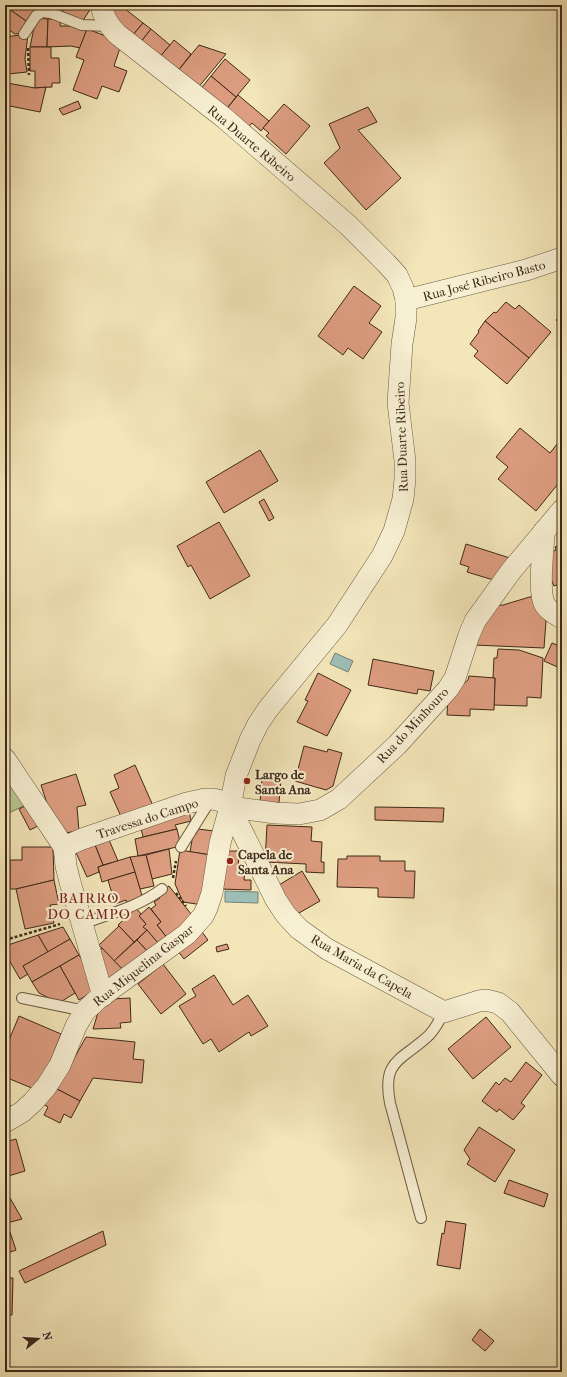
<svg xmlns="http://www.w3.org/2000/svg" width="567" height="1377" font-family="'IM FELL French Canon',serif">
<rect width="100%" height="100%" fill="#f3e6b9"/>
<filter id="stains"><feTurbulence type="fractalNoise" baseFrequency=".005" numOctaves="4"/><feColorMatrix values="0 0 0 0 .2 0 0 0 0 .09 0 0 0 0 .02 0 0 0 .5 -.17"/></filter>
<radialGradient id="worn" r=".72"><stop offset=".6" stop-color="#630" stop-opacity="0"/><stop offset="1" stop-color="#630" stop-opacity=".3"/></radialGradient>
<polygon fill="#b8c691" stroke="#7b7854" points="5,764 25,805 5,815"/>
<g fill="#9dbeb6" stroke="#778277">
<polygon points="335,653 353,661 348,672 330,664"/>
<polygon points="225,891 258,892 258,903 225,902"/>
</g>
<g fill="#dd9d80" stroke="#3e2918">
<polygon points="7,5 33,5 39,9 29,23 6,7"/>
<polygon points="50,5 67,5 61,13"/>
<polygon points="67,5 93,5 82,22 61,13"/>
<polygon points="112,5 120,5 143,23 132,36 112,13"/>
<polygon points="6,7 29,23 23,33 15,34 5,27"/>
<polygon points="36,18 48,19 47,47 30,47"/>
<polygon points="48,19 61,19 60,26 74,26 87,29 80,48 71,46 47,47"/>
<polygon points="143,23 151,29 140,43 132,36"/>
<polygon points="87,29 122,42 114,66 127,71 119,92 102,86 97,99 73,90 84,60 76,57"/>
<polygon points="151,29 170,45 159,58 140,43"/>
<polygon points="28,34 25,59 27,72 8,74 7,59 5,60 5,37"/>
<polygon points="174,40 191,54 177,72 159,58"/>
<polygon points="199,45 226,54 197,89 177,72"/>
<polygon points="30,47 51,47 51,58 59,58 60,83 52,83 52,87 35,88 35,71 30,71"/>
<polygon points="225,59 250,80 236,97 211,76"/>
<polygon points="211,76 236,97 224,112 199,91"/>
<polygon points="7,83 35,88 46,87 40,112 5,105 5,94"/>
<polygon points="238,95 269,121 261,131 252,123 246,130 224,112"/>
<polygon points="78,101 81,108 63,115 59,109"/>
<polygon points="284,104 310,126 286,154 266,136 269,133 263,128"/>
<polygon points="368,107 377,122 358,130 401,178 366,210 324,163 340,148 329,124"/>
<polygon points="354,286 381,306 369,323 382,332 363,359 348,348 343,355 318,336"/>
<polygon points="506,302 515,309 519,305 551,332 529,358 485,321 494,312 496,313"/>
<polygon points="562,316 562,325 556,320"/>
<polygon points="485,321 529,358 507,384 474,356 478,351 470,344 479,332 478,331"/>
<polygon points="520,428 550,453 557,444 562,448 562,479 536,511 498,479 508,467 496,457"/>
<polygon points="260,450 278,481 224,513 206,482"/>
<polygon points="264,499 274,518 269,521 259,502"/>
<polygon points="219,522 250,576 210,599 191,565 188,567 177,546"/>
<polygon points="466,544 513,559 500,582 467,572 469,567 460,564"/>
<polygon points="562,544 562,583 554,586 546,567 547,554 556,550 555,547"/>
<polygon points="533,596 546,621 544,648 474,645 492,606 503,605"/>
<polygon points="552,643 562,647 562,669 544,661"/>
<polygon points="498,649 519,650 543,658 541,698 527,697 527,706 494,705 495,678 493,678 494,658 497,658"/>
<polygon points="373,659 434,671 430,691 418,689 417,694 368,685"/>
<polygon points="318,673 351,690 327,736 297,722 308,701 305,700"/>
<polygon points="469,676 495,678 494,710 470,709 470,716 447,715 448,697 468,680"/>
<polygon points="304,746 327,752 328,749 342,753 333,786 326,790 295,781"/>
<polygon points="135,765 154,808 123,821 110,792 119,788 114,775"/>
<polygon points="76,774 86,805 77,807 79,831 57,834 41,785"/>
<polygon points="262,777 281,779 279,803 260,802"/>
<polygon points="31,803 42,824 30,830 19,809"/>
<polygon points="375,807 444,808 443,822 375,820"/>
<polygon points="189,810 191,821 175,825 177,829 143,837 140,824"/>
<polygon points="267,825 312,827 311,841 322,842 321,862 324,862 324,873 306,872 306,864 265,862"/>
<polygon points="177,829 181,846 138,856 135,839"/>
<polygon points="198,829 214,831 211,855 190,852 193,834 196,834"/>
<polygon points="107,835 118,861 103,865 93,840"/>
<polygon points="93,840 103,865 98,867 99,872 87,877 74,848"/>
<polygon points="22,847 53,847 54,880 16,889 10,889 10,860 22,860"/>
<polygon points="169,849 172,874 152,879 146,855"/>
<polygon points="180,850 211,855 203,905 183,902 175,884"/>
<polygon points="222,851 239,851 238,871 245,871 244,880 251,880 251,890 220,889"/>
<polygon points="146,855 154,886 140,889 130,857"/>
<polygon points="347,856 380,856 380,861 405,861 405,871 415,871 414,898 378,897 378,888 337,887 338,859 347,859"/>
<polygon points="130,857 135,872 102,882 98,867"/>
<polygon points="302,871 320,901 292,917 274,888"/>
<polygon points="135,872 143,899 127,904 126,900 115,904 108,880"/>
<polygon points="54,880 59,904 50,905 54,923 25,929 16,889"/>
<polygon points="169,886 195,919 168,939 157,925 161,922 151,909 156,905 154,902 160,898 157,895"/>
<polygon points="149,907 161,922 157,925 168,939 159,944 143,927 146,924 139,916"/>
<polygon points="136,908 141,914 139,916 146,924 143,927 147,930 134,942 118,925"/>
<polygon points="119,926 134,942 114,961 99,945"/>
<polygon points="63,927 70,939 48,952 38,935"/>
<polygon points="147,930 159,944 149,953 137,940"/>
<polygon points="202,932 208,940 184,959 178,951"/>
<polygon points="38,935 48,952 23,966 28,974 20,979 5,953 5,946"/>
<polygon points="70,939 79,955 32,982 23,966"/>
<polygon points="137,940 149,953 127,974 114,961"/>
<polygon points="227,944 229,949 217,952 216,947"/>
<polygon points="102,948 127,974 103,988 95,957"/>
<polygon points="79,955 98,988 79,1000 60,966"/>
<polygon points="163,964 186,994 161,1014 138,984"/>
<polygon points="60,966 75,993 59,1003 39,993 32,982"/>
<polygon points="214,975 233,1005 248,995 268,1026 251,1036 249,1032 219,1052 211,1039 203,1044 179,1006 196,996 192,989"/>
<polygon points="130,998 131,1022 120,1023 121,1028 93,1029 100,1006 111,999"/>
<polygon points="19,1016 61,1034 39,1091 5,1077 5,1050"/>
<polygon points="486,1017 511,1047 473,1079 448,1049"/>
<polygon points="86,1037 135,1042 133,1059 144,1060 142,1083 93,1078 80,1101 57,1089"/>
<polygon points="526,1062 542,1075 521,1103 525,1106 513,1120 499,1109 497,1112 482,1101 496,1082 499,1085 505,1078 511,1082"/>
<polygon points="55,1088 80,1101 71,1118 64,1114 60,1123 44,1115 48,1107 40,1102"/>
<polygon points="5,1099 12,1108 5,1114"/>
<polygon points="479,1127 515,1150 495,1182 467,1164 470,1159 464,1150"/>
<polygon points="16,1139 25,1171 5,1177 5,1142"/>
<polygon points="509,1180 548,1194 544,1207 504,1193"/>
<polygon points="10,1198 22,1219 7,1223 16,1250 5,1254 5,1201"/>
<polygon points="446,1221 466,1224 460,1269 437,1265 442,1233 444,1234"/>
<polygon points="103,1231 106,1245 25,1283 19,1271"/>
<polygon points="5,1278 13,1278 12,1315 5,1315"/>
<polygon points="480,1329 494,1341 485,1351 472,1340"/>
</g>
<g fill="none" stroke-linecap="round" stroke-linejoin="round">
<g stroke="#6b5840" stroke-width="12">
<g id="service">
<polyline points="24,34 36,16 42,12 51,13 82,25 109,26"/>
<polyline points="181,847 211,799"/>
<path d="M82,924C109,914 138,907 162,889"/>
<polyline points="22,998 85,1011"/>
<path d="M421,1218L390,1103C382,1061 400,1061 426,1038C434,1032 439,1021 444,1012"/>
</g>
</g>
<g stroke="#6b5840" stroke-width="22">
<g id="minor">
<polyline points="406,300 526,270 562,258"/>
<path d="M544,531C544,548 537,591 545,605C549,611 556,615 562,618"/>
<polyline points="5,759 64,847"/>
<polyline points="230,807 276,900 286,915 299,929 327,949 444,1012 479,1001 486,1000 498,1003 510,1012 562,1076"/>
<polyline points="64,847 82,839 187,803 205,799 213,799 221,801 230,807 275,813 299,814 320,810 339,799 397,745 448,689 455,678 469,635 475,621 511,571 562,510"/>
<polyline points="64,847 66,866 70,882 103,996"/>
<path d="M5,1122L22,1112L33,1102L46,1087L60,1065L76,1026L85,1011L99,998L187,934L203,916L207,908L212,893L220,843L230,807L236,776L250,740L258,724L268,709L337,625L382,556L394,531L403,499L405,479V461L398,403L402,344L406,318V300L403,288L397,275L386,263L348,225L223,117L117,34C108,25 103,17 101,5"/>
</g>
</g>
<g stroke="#3e2918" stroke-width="2.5" stroke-dasharray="3 2" stroke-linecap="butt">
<polyline points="28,48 29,75"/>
<polyline points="173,878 176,861"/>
<polyline points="176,893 186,906"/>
<polyline points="5,940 60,924"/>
</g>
<use href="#service" stroke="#f7efd2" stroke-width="10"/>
<use href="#minor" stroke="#f7efd2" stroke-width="21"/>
</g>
<g fill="#8f2418" stroke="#f7efd2" stroke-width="1.5">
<circle cx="247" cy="781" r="4"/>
<circle cx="230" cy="861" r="4"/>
</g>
<g text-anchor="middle" stroke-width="4" stroke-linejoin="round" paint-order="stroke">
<g font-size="13" fill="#3e2918" stroke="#f7efd2">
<text transform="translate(252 143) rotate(40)" y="5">Rua Duarte Ribeiro</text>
<text transform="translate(484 280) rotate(-15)" y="5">Rua José Ribeiro Basto</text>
<text transform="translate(401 437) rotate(-92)" y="5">Rua Duarte Ribeiro</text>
<text transform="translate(412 725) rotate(-47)" y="5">Rua do Minhouro</text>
<text transform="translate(147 818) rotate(-18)" y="5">Travessa do Campo</text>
<text transform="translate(143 965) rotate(-38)" y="5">Rua Miquelina Gaspar</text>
<text transform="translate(362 966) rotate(30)" y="5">Rua Maria da Capela</text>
</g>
<g font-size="13" font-weight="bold" fill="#3e2918" stroke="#f7efd2" text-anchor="start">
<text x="255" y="779">Largo de<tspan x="255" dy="15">Santa Ana</tspan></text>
<text x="238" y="859">Capela de<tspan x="238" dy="15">Santa Ana</tspan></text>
</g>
<g font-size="14" letter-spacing="1" fill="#7a1f14" stroke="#f7efd2">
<text x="89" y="903">BAIRRO<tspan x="89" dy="16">DO CAMPO</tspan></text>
</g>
</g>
<rect width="567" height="1377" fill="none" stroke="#f3e6b9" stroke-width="20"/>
<rect x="6" y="6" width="555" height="1365" fill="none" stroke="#3e2918" stroke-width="2"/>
<rect x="10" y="10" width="547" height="1357" fill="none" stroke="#3e2918"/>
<g transform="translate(38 1339) rotate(73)" stroke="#f7efd2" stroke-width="3" paint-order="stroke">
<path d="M0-3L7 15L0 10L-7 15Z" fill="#3e2918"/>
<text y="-6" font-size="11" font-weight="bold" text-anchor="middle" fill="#3e2918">N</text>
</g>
<rect width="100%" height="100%" filter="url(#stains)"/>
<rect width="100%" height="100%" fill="url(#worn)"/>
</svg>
